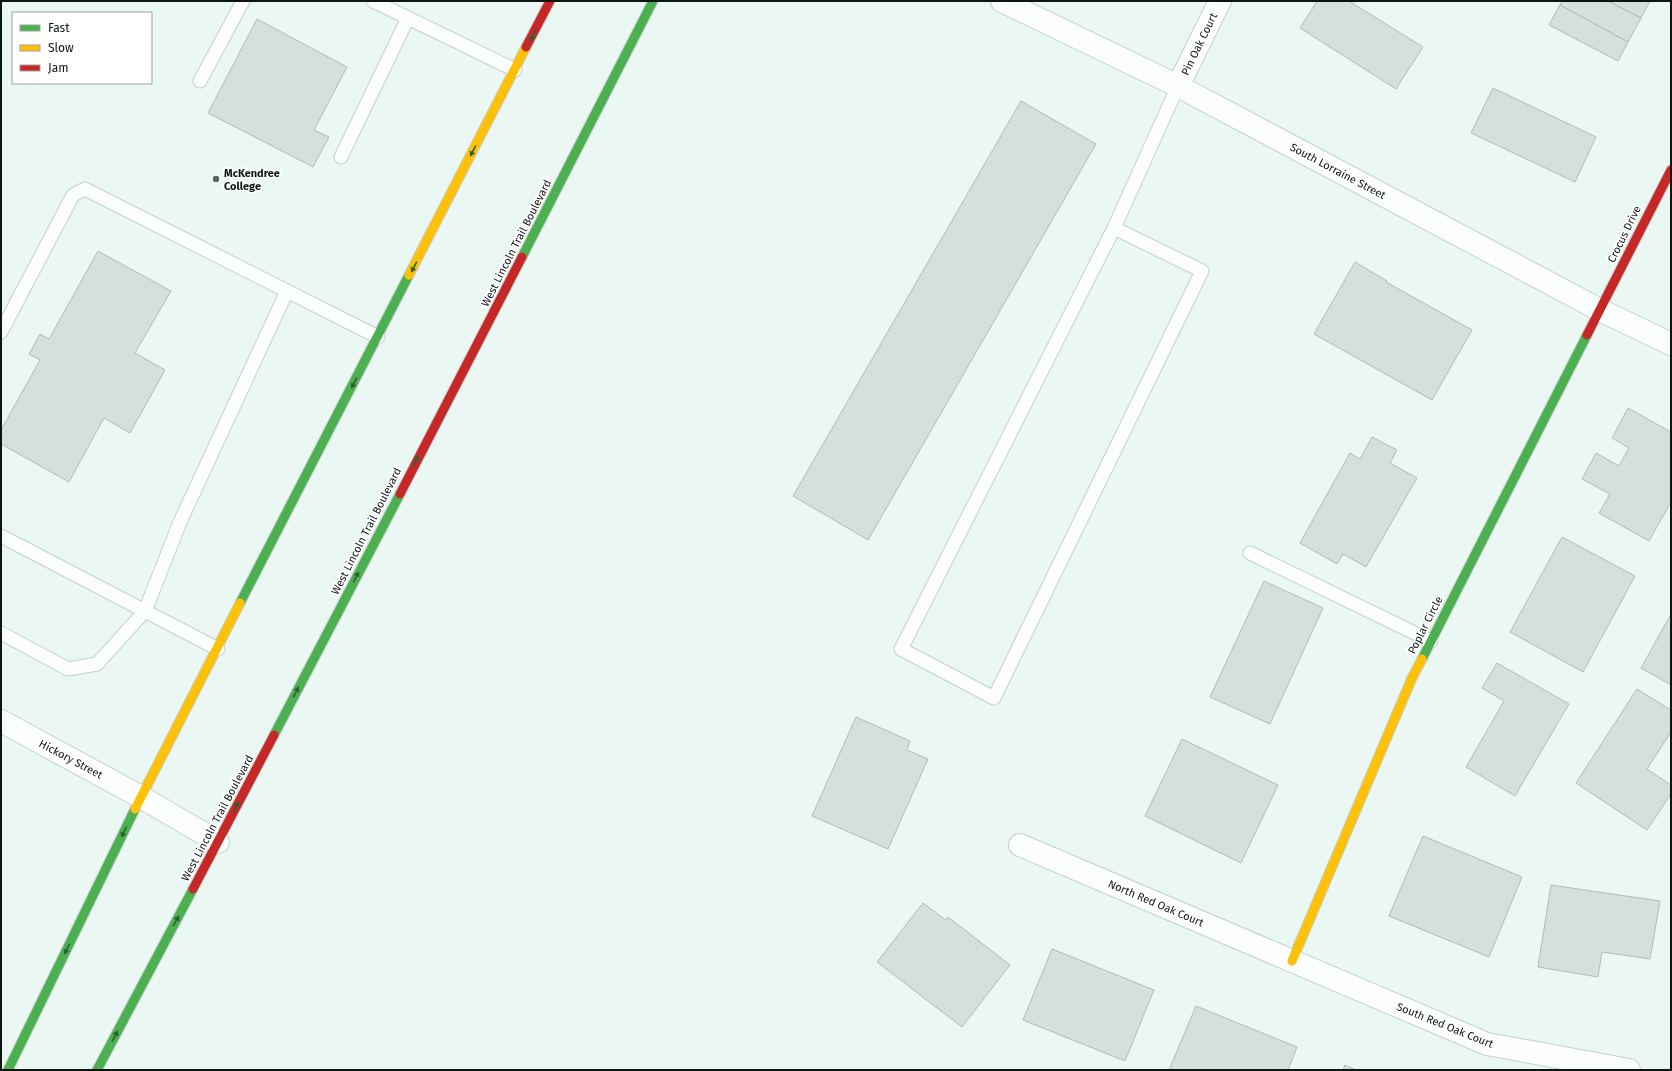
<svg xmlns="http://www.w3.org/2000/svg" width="1672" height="1071" font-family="'Fira Sans',sans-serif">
<rect width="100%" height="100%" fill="#eaf7f3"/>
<g fill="#d5dfdc" stroke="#b1bcb8">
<polygon points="1317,1 1349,1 1423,47 1396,89 1300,28"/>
<polygon points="1562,1 1608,1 1641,18 1628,42 1560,5"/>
<polygon points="1608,1 1650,1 1641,18"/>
<polygon points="1560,5 1628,42 1618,61 1549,25"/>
<polygon points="257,19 347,67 314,130 329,137 313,167 208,113"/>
<polygon points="1493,88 1596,137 1575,182 1471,133"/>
<polygon points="1021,101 1096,144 868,540 793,496"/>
<polygon points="98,251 171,291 135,353 165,370 130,433 104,418 69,482 1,444 1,430 40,360 29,354 40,334 49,339"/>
<polygon points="1355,262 1387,281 1386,282 1472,330 1432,400 1314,334"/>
<polygon points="1628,408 1671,432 1671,502 1649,541 1599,513 1610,494 1582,479 1596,453 1619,466 1629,448 1612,438"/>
<polygon points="1372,437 1397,450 1390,463 1417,478 1366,567 1343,554 1337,564 1300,543 1350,453 1360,459"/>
<polygon points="1562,537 1635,576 1583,672 1510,632"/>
<polygon points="1264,581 1323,608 1270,724 1210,697"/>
<polygon points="1671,614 1671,685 1641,668"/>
<polygon points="1497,663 1569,704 1515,796 1466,767 1504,701 1482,688"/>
<polygon points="1637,689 1671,710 1671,732 1647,769 1671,785 1671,794 1647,830 1576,783"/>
<polygon points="856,717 910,741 907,750 928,759 888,849 812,816"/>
<polygon points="1182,739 1278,785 1241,863 1145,816"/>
<polygon points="1423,836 1522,877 1489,957 1389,916"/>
<polygon points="1551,885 1660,901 1650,959 1602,952 1598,977 1538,967"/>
<polygon points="923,903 946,920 948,917 1010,965 962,1027 877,962"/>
<polygon points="1052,949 1154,990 1125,1061 1023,1020"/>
<polygon points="1196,1006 1297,1047 1288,1070 1169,1070"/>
<polygon points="1345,1065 1356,1070 1343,1070"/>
</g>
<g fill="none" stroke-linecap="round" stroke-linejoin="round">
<g stroke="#c6d0cd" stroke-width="15">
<g id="lane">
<polyline points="373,1 515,70"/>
<polyline points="200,81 243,1"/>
<polyline points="341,157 408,18"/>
<polyline points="1114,228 1202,271 994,698 901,649 1114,228 1178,86"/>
<polyline points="1,332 73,195 85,189 378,337"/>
<polyline points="1,536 145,611 180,522 287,291"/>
<polyline points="1250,553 1431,641"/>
<polyline points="1,633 68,669 97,664 145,611 218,649"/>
</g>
</g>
<g stroke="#c6d0cd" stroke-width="24">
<g id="street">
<polyline points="1002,1 1178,86 1600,310 1671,344"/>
<polyline points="1178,86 1220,1"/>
<polyline points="1,721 141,797 218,842"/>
<polyline points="1020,845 1487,1044 1629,1070"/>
</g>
</g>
<g stroke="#c6d0cd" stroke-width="11">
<g id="fast">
<polyline points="522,257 653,1"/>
<polyline points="240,603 409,275"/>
<polyline points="1422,659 1587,335"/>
<polyline points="274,735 400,494"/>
<polyline points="8,1070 135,809"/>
<polyline points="97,1070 193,889"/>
</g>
</g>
<g stroke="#c6d0cd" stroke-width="11">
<g id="slow">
<polyline points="409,275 526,47"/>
<polyline points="135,809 240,603"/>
<polyline points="1292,961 1412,678 1422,659"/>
</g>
</g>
<g stroke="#c6d0cd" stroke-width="11">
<g id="jam">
<polyline points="526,47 550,1"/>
<polyline points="1587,335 1671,170"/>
<polyline points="400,494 522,257"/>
<polyline points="193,889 274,735"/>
</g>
</g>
<use href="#lane" stroke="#fcfefd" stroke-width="13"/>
<use href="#street" stroke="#fcfefd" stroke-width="22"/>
<use href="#fast" stroke="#4caf50" stroke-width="9"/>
<use href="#slow" stroke="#ffc107" stroke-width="9"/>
<use href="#jam" stroke="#c62828" stroke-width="9"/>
</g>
<defs><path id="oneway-solid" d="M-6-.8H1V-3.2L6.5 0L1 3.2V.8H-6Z"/></defs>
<g fill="#2c6231">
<use href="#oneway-solid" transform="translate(533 36) rotate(117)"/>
<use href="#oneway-solid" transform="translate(473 151) rotate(117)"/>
<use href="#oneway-solid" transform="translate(414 267) rotate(117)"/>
<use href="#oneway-solid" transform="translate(354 383) rotate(117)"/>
<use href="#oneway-solid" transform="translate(416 461) rotate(-63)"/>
<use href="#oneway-solid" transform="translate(356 577) rotate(-63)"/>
<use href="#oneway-solid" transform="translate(296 692) rotate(-63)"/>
<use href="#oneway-solid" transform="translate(236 807) rotate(-63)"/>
<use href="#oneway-solid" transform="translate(124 832) rotate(116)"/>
<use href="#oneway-solid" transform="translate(176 921) rotate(-62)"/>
<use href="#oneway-solid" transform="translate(67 949) rotate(116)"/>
<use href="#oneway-solid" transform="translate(115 1036) rotate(-62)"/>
</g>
<circle fill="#5a6461" stroke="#fff" stroke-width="1.5" cx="216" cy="179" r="4"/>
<g text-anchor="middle" stroke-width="3.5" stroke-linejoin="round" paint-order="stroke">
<g font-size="11" fill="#0d1512" stroke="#fff">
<text transform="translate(1199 44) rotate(-64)" y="4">Pin Oak Court</text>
<text transform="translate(1338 171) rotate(28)" y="4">South Lorraine Street</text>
<text transform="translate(1624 234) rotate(-64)" y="4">Crocus Drive</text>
<text transform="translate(516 243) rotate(-63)" y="4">West Lincoln Trail Boulevard</text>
<text transform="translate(366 531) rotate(-63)" y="4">West Lincoln Trail Boulevard</text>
<text transform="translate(1425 625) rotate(-63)" y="4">Poplar Circle</text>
<text transform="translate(71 759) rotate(28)" y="4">Hickory Street</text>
<text transform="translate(217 818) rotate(-62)" y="4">West Lincoln Trail Boulevard</text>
<text transform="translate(1156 903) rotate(23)" y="4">North Red Oak Court</text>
<text transform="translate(1445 1025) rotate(22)" y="4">South Red Oak Court</text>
</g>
<g font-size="11" font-weight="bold" fill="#0d1512" stroke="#fff" text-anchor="start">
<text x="224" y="177">McKendree<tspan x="224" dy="13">College</tspan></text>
</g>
</g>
<rect width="1672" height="1071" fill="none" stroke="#0d1512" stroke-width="4"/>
<rect x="12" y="12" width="140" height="72" fill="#ffffff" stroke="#9ea1a0"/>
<rect x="20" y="25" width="20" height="6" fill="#4caf50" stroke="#9ea1a0"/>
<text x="48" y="32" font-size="12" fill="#0d1512">Fast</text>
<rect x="20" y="45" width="20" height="6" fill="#ffc107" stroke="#9ea1a0"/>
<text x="48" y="52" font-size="12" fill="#0d1512">Slow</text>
<rect x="20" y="65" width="20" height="6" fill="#c62828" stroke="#9ea1a0"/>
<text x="48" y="72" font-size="12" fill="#0d1512">Jam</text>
</svg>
